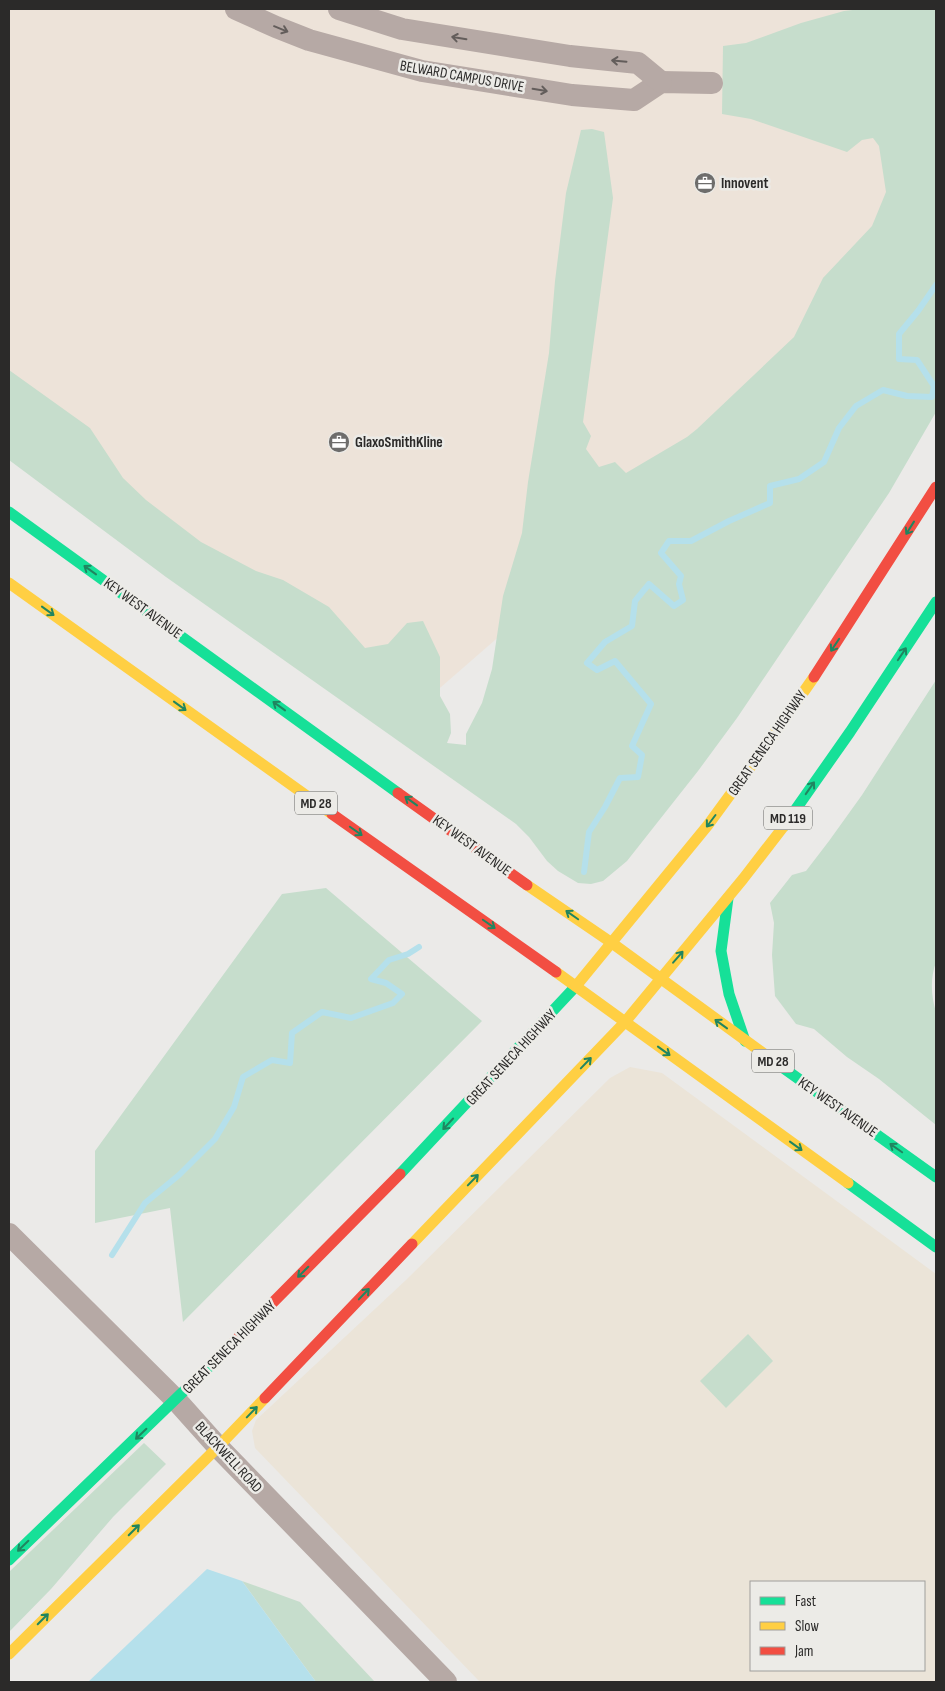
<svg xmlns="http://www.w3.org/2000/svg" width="945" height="1691" font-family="'Sofia Sans Condensed',sans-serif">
<rect width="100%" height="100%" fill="#ebeae8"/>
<polygon fill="#ede3d9" points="9,9 936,9 936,256 402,721 9,440"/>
<path fill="#ebe4d8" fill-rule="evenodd" d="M630,1067L662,1073L936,1274V1682H480L255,1448L252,1431L256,1420L406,1280L610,1078ZM751,1582H924V1670H751Z"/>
<g fill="#c6ddcc">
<polygon points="861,9 936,9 936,412 889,493 737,718 698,771 627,861 603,881 591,884 578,883 558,871 547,861 529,837 516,824 166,577 9,460 9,370 90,428 123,478 146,500 201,542 256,571 283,580 329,607 365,648 388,644 407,623 423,621 440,657 440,696 450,714 451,733 447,743 466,745 466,734 482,703 492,669 503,596 522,533 528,482 549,353 555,281 566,193 581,130 592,129 604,132 613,198 583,422 591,436 586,449 599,467 615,462 626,473 687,437 697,429 794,337 823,278 872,226 886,192 879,146 873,138 862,140 847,152 751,119 722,114 723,46 746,43 801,23 844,11"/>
<path d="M936,680V962C930,979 931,995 936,1012V1125L879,1079L847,1057L814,1029L796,1024L775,996L772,955L774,923L770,903L792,875L806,871L829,841L862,795Z"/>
<polygon points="326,888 482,1021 183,1322 170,1208 95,1223 95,1151 282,894"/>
<polygon points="748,1334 773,1361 726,1408 700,1381"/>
<polygon points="144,1443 166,1464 113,1517 51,1589 9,1632 9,1572"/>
<polygon points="242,1581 300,1602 375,1682 316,1682"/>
</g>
<polygon fill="#b5e0eb" points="207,1569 242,1581 316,1682 88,1682"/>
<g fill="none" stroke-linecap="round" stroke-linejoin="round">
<g stroke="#b5e0eb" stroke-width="6">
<polyline points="584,872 589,832 605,807 620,778 638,777 642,755 632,746 651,704 615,661 597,670 587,663 605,642 632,626 635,601 649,584 674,606 683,600 679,584 681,576 661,553 669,541 691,541 729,521 770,503 770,486 799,479 824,462 839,428 856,406 883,390 907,396 932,397 934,386 917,360 899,359 899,334 918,311 936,285"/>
<polyline points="112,1255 145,1203 179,1175 215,1139 234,1107 243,1077 272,1060 290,1063 292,1033 322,1012 351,1018 393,1003 402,994 386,983 371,979 389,960 408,954 419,947"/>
</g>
<g stroke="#b6a9a5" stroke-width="22">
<polyline points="236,9 276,27 309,40 422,71 572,95 634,100 661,82 712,83"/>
<polyline points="339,9 402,29 570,56 638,63 661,82"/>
<polyline points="9,1234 176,1400 218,1447 446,1682"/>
</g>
<g stroke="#16e098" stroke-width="11">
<polyline points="9,512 398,793"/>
<polyline points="784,826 850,732 936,602"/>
<polyline points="728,898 721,951 729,994 745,1041"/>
<polyline points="782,1067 936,1177"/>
<polyline points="400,1174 576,986"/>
<polyline points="848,1183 936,1247"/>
<polyline points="9,1560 216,1360"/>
</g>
<g stroke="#ffcf43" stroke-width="11">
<polyline points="9,583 332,814"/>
<polyline points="527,885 612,943 782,1067"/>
<polyline points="556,972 848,1183"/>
<polyline points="576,986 708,825 768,743 814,677"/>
<polyline points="625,1022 743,879 784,826"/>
<polyline points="412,1244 625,1022"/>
<polyline points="9,1654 218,1447 265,1398"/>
</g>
<g stroke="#f24e42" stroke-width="11">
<polyline points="814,677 936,487"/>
<polyline points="398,793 527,885"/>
<polyline points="332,814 556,972"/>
<polyline points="216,1360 400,1174"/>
<polyline points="265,1398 412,1244"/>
</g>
</g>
<defs><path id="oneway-shaft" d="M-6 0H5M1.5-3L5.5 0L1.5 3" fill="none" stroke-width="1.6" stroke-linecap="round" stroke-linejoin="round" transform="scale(1.25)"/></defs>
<g stroke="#635d5b">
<use href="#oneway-shaft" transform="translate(281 29) rotate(22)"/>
<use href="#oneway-shaft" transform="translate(459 38) rotate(-171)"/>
<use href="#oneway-shaft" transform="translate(619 61) rotate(-175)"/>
<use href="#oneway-shaft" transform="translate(540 90) rotate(9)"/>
</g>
<g stroke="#208560">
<use href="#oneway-shaft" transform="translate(910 528) rotate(122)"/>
<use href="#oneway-shaft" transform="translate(90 570) rotate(-144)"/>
<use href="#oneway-shaft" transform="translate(48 611) rotate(36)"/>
<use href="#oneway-shaft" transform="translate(835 645) rotate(124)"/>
<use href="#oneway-shaft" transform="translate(902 654) rotate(-56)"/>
<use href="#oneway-shaft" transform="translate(180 706) rotate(36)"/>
<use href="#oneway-shaft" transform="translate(279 706) rotate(-144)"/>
<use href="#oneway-shaft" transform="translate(810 788) rotate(-55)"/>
<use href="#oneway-shaft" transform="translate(411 801) rotate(-144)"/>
<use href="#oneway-shaft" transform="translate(711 821) rotate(127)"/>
<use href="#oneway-shaft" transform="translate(356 831) rotate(35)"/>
<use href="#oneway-shaft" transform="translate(572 915) rotate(-145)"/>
<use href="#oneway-shaft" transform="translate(489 924) rotate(35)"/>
<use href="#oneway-shaft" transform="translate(678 957) rotate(-49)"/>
<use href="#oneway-shaft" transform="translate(721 1024) rotate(-144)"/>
<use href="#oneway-shaft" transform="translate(664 1051) rotate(36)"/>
<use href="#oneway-shaft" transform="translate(586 1063) rotate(-46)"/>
<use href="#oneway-shaft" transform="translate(448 1124) rotate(133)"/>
<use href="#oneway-shaft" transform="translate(796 1146) rotate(36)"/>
<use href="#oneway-shaft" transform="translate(896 1148) rotate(-145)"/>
<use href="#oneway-shaft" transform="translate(473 1180) rotate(-46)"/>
<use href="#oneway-shaft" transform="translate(303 1272) rotate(135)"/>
<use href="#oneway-shaft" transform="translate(364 1294) rotate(-46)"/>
<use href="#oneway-shaft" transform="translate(252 1412) rotate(-46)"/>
<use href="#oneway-shaft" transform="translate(141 1434) rotate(136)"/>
<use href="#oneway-shaft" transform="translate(134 1530) rotate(-45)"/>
<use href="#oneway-shaft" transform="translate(23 1546) rotate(136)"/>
<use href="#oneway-shaft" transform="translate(43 1619) rotate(-45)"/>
</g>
<defs>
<g id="office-disc" transform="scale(1.125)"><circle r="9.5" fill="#6e6d6c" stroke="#ecebe7"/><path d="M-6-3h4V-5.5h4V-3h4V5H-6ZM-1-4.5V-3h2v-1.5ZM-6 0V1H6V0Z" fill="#fff"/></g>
</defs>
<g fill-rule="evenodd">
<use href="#office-disc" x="705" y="183"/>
<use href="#office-disc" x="339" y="442"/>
</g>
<g text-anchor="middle" stroke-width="5" stroke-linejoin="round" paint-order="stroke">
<g fill="#ecebe7" stroke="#656462" stroke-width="1">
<rect x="295" y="791.5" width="42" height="23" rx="4"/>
<rect x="764" y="806.5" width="48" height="23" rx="4"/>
<rect x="752" y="1049.5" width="42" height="23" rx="4"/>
</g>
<g font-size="14" font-weight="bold" fill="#2b2a29">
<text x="316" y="808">MD 28</text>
<text x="788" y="823">MD 119</text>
<text x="773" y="1066">MD 28</text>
</g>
<g font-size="15" fill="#2b2a29" stroke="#ecebe7">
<text transform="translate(462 76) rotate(10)" y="5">BELWARD CAMPUS DRIVE</text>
<text transform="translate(143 608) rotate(36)" y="5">KEY WEST AVENUE</text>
<text transform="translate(767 743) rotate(-55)" y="5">GREAT SENECA HIGHWAY</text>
<text transform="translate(472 845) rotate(36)" y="5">KEY WEST AVENUE</text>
<text transform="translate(511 1057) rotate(-47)" y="5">GREAT SENECA HIGHWAY</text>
<text transform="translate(838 1107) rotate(35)" y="5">KEY WEST AVENUE</text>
<text transform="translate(229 1347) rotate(-45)" y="5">GREAT SENECA HIGHWAY</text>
<text transform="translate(229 1457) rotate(47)" y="5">BLACKWELL ROAD</text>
</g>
<g font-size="15" font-weight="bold" fill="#2b2a29" stroke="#ecebe7" text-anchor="start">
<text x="721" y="188">Innovent</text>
<text x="355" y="447">GlaxoSmithKline</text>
</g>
</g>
<rect width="945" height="1691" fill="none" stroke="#2b2a29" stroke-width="20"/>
<rect x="750" y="1581" width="175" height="90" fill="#ecebe7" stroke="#9f9e9b"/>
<rect x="760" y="1597" width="25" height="8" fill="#16e098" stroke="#9f9e9b"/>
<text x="795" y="1606" font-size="15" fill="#2b2a29">Fast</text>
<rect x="760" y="1622" width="25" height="8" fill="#ffcf43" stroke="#9f9e9b"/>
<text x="795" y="1631" font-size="15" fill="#2b2a29">Slow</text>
<rect x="760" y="1647" width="25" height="8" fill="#f24e42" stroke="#9f9e9b"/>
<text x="795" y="1656" font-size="15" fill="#2b2a29">Jam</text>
</svg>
